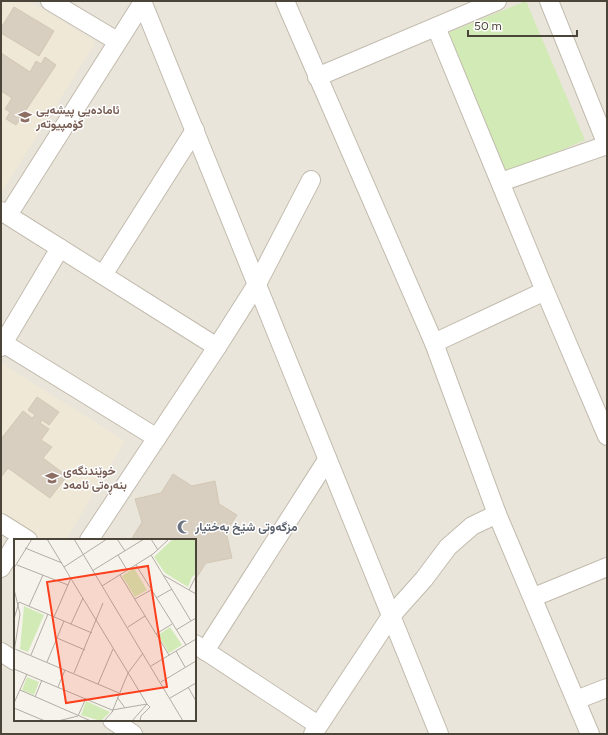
<svg xmlns="http://www.w3.org/2000/svg" width="608" height="735" font-family="Figtree,Vazirmatn,sans-serif">
<rect width="100%" height="100%" fill="#f6f3ec"/>
<path fill="#eae5da" fill-rule="evenodd" d="M1,1H607V734H1ZM15,540H195V720H15Z"/>
<g fill="#efe8d6">
<polygon points="1,1 29,1 96,42 1,193"/>
<polygon points="1,363 125,441 66,540 40,540 1,515"/>
</g>
<polygon fill="#d2eab5" points="526,1 585,140 505,174 445,34"/>
<g fill="#d8cfc1" stroke="#d3c7b4">
<polygon points="14,7 54,31 39,56 1,33 1,28"/>
<polygon points="1,53 30,72 36,61 41,64 45,57 56,65 16,125 6,119 10,112 5,109 12,98 1,91"/>
<polygon points="37,397 59,412 49,425 42,420 40,423 49,429 41,440 52,447 43,458 67,476 50,498 8,468 1,477 1,439 23,411 32,418 35,415 28,410"/>
<polygon points="173,474 192,486 215,481 219,504 237,515 226,532 232,558 206,563 195,580 195,540 131,540 142,522 135,499 161,493"/>
</g>
<g fill="none" stroke-linecap="round" stroke-linejoin="round">
<g stroke="#c2bbae" stroke-width="20">
<g id="minor">
<polyline points="50,1 117,41"/>
<polyline points="142,1 439,734"/>
<polyline points="285,1 434,343 497,514 590,734"/>
<polyline points="549,1 607,145"/>
<polyline points="436,27 545,291 607,436"/>
<polyline points="317,77 497,1"/>
<polyline points="501,182 607,145"/>
<polyline points="1,211 217,347"/>
<polyline points="8,215 143,2"/>
<polyline points="103,275 195,130"/>
<polyline points="3,343 157,438"/>
<polyline points="434,343 545,291"/>
<polyline points="1,347 60,248"/>
<polyline points="1,523 28,540"/>
<polyline points="89,540 217,347 257,284 311,180"/>
<polyline points="1,568 15,545"/>
<polyline points="534,597 607,567"/>
<polyline points="195,644 318,725"/>
<polyline points="205,651 327,460"/>
<polyline points="1,652 15,661"/>
<polyline points="576,700 607,688"/>
<polyline points="112,720 133,734"/>
<polyline points="313,734 391,616 424,579 448,547 472,526 497,514"/>
</g>
</g>
<use href="#minor" stroke="#fff" stroke-width="18"/>
</g>
<defs>
<g id="school-bare" transform="scale(1.08)"><path d="M0-5L7-2L0 1L-7-2ZM-4 1L0 2.5L4 1V4Q0 6-4 4Z" fill="#8d6e63" stroke="#fff" stroke-width="2.5" paint-order="stroke"/></g>
<g id="mosque-bare" transform="scale(1.08)"><path d="M3.5-4.9A6 6 0 1 0 3.5 4.9A5 5 0 1 1 3.5-4.9Z" fill="#6b7280" stroke="#fff" stroke-width="2.5" paint-order="stroke"/></g>
</defs>
<g fill-rule="evenodd">
<use href="#school-bare" x="25" y="117"/>
<use href="#school-bare" x="52" y="478"/>
<use href="#mosque-bare" x="184" y="527"/>
</g>
<g text-anchor="middle" stroke-width="3" stroke-linejoin="round" paint-order="stroke">
<g font-size="12" font-weight="bold" fill="#785e54" stroke="#fff" text-anchor="start">
<text x="36" y="114">ئامادەیی پیشەیی<tspan x="36" dy="14">کۆمپیوتەر</tspan></text>
<text x="63" y="475">خوێندنگەی<tspan x="63" dy="14">بنەڕەتی ئامەد</tspan></text>
</g>
<g font-size="12" font-weight="bold" fill="#5b616d" stroke="#fff" text-anchor="start">
<text x="195" y="531">مزگەوتی شێخ بەختیار</text>
</g>
</g>
<g transform="translate(14 539)">
<rect width="182" height="182" fill="#f6f3ec"/>
<path d="M159,0H182V35L178,38L174,48L151,34L140,18ZM120,29L133,51L121,58L108,37ZM10,67L30,76L14,113L6,110ZM156,88L168,106L155,114L144,96ZM13,138L25,143L20,156L8,151ZM72,162L96,173L87,182L67,176Z" fill="#d2eab5"/>
<path fill="none" stroke="#b2ada4" stroke-width="1" d="M33,0L133,165L136,168L127,177L126,182M60,0L169,182M103,0L111,12M137,0L144,11M11,9L48,24M104,16L113,31M137,16L177,82M3,26L54,46M122,26L172,106M50,28L93,0M0,29L18,0M78,32L130,0M106,36L155,116M149,36L182,55M88,47L139,15L155,0M0,50L6,75L0,113M175,51L182,37M142,59L158,50M121,60L137,51M15,67L29,36M40,78L57,39M0,80L5,63L78,94M57,85L69,59M114,88L131,77M162,91L182,79M142,95L158,85M43,99L71,111M1,110L105,154M162,112L171,128M17,116L34,75M33,123L50,82M137,127L182,100M0,130L98,171L133,165M60,134L89,64M147,143L182,122M84,145L99,110M44,148L51,131M174,148L182,162M6,151L77,182M21,158L28,141M103,158L111,169M156,159L182,144M0,164L13,135M0,169L31,182M98,173L114,134L129,114M44,182L64,177L72,159M90,182L99,172M118,182L133,165"/>
<path fill="#fc3f1d" fill-opacity="0.15" stroke="#fc3f1d" stroke-width="2" d="M134,27L153,148L52,164L33,43Z"/>
<rect width="182" height="182" fill="none" stroke="#4b4439" stroke-width="2"/>
</g>
<rect width="608" height="735" fill="none" stroke="#4b4439" stroke-width="4"/>
<path d="M468 30v6h109v-6" fill="none" stroke="#4b4439" stroke-width="2"/>
<text x="474" y="30" font-size="12" fill="#4b4439" stroke="#ffffff" stroke-width="3" paint-order="stroke">50 m</text>
</svg>
